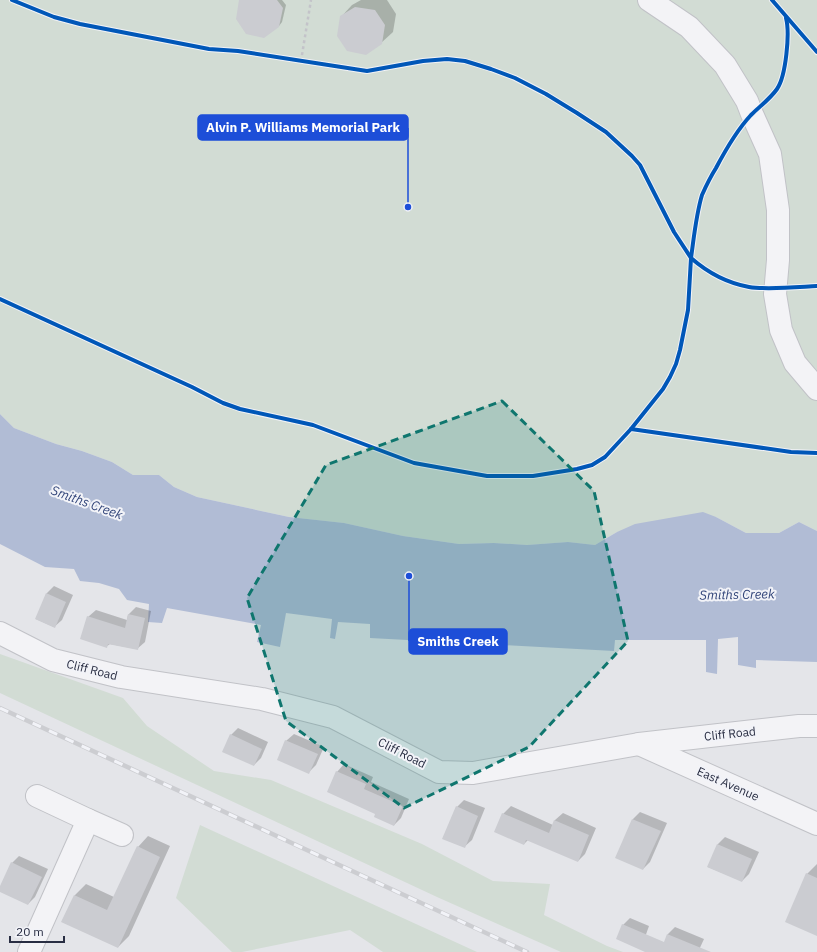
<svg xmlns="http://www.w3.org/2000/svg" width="817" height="952" font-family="'IBM Plex Sans',sans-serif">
<rect width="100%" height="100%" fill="#e4e5e9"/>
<g fill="#d2dcd4">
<polygon points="0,0 817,0 817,531 799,522 779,533 746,533 716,517 617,532 595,545 568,542 527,545 494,543 459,544 403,536 344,523 289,517 197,497 174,487 159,475 133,475 112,462 82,451 56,444 14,428 0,414"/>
<polygon points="0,654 123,698 147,726 214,771 271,780 422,844 493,881 550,884 544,915 607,946 623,952 561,952 437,897 0,693"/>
<polygon points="200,825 477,952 383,952 350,930 242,952 232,952 176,898"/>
</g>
<polygon fill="#b1bcd5" points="0,414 14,428 56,444 82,451 112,462 133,475 159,475 174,487 197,497 289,517 344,523 403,536 459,544 494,543 527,545 568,542 595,545 617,532 635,524 703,512 716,517 746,533 779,533 799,522 817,531 817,662 756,660 756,668 738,665 738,637 718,639 717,674 706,672 706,640 615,640 614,651 370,638 370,624 338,622 335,639 330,638 332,619 286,613 280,647 257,642 261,625 167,608 162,623 148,622 149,604 127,600 119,589 99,583 80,581 74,569 45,567 0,544"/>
<g fill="#0003">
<polygon points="240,0 282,0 286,5 282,22 279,26"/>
<polygon points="361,0 387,0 396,14 393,32 381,43 341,17 352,5"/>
<polygon points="54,586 73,595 62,620 54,627 36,619 47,593"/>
<polygon points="136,607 151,611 145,642 137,649 110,644 107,646 88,617 96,610 127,620 128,615"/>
<polygon points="238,728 268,742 261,758 254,765 231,735"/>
<polygon points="294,734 324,747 316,765 309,772 286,741"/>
<polygon points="344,764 373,777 371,782 409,799 401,818 394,825 337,772"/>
<polygon points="464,800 485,808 472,840 464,847 457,807"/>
<polygon points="511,806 553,825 555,820 563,813 596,828 585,854 578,861 528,840 524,844 503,814"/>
<polygon points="640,812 667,823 650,862 643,869 617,858 633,819"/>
<polygon points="148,836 170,846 129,936 118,947 63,922 75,895 86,884 114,897 138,847"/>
<polygon points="725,837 759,852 749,874 742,881 708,867 718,844"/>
<polygon points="19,856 48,869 35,897 28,904 0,891 12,863"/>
<polygon points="817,864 817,935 807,874"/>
<polygon points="630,918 649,926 644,940 623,925"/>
<polygon points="675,927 704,939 698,952 661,952 668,934"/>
</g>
<g fill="#cbccd1">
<polygon points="239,0 277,0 283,8 279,27 264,38 246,34 236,19"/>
<polygon points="355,7 375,10 385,25 382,44 366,55 347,51 337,36 340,16"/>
<polygon points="46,593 66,602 55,628 35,619"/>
<polygon points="128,614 145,618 138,650 108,644 107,648 80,639 87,616 125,628"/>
<polygon points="230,734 262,749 254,766 222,752"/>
<polygon points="285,740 318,754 309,774 277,760"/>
<polygon points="336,771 366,784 364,789 403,806 394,826 374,817 375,814 327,792"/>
<polygon points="456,806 478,816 465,848 442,839"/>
<polygon points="502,813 549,833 554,820 589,835 578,862 526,840 524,845 494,832"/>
<polygon points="632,819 661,831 643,870 615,858"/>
<polygon points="717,844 752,859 742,882 707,867"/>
<polygon points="137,846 160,857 118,948 61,922 74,895 107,910"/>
<polygon points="11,862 42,877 28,905 0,892 0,886"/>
<polygon points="806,873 817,878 817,936 785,922"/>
<polygon points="622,924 664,942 667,934 711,952 645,952 616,939"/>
</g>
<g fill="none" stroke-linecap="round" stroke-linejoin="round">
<g stroke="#c1c2c7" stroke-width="24">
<g id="minor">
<polyline points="649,0 689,27 725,65 747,101 752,114 770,154 778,210 778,260 775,294 781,330 795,363 817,389"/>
<polyline points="0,633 53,660 121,677 262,699 333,717 439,772 473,773 639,744 799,726 817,726"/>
<polyline points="639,744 817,824"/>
<polyline points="88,820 122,835"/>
<polyline points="29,952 88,820 37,796"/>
</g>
</g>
<polyline stroke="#c3c3c9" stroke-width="2.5" stroke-dasharray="3 3" stroke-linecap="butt" points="301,61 311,0"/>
<use href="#minor" stroke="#f3f3f6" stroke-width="22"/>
<g stroke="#cccdd1" stroke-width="4.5">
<polyline id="rail" points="0,708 527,952"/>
</g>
<use href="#rail" stroke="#f2f3f8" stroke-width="3" stroke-dasharray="9" stroke-linecap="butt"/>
<g stroke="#f2f3f8" stroke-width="6">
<g id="cycleway">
<polyline points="772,0 817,52"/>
<path d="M786,18C790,33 786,76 777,89C770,99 760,106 751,115C737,130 726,149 716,168C711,176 706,186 702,195C696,215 694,237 691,258C707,272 727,283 749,287C767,290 798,287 817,286"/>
<polyline points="0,299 192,387 223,403 240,409 313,425 414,463 487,476 533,476 577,469 592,465 605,457 631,429 663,389 670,377 676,364 680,350 688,310 691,258 674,232 640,165 632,156 606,132 577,113 546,94 515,78 491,69 465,61 447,59 423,61 367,71 238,51 209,49 80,24 54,17 12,0"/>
<polyline points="631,429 791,452 817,453"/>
</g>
</g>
<use href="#cycleway" stroke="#0057b8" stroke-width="4"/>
</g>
<path fill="#0f766e" fill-opacity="0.2" stroke="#0f766e" stroke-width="3" stroke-dasharray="8 5" stroke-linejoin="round" d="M502,401L594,491L628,641L529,747L404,808L286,721L247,598L326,465Z"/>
<g text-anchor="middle" stroke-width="4" stroke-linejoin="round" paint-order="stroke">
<g font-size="12" fill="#292e43" stroke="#f2f3f8">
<text transform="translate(92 670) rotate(14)" y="4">Cliff Road</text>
<text transform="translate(730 734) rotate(-6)" y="4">Cliff Road</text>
<text transform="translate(402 753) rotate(27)" y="4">Cliff Road</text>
<text transform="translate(728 784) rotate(24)" y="4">East Avenue</text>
</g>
<g font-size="13" font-style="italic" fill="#314479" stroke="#f2f3f8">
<text transform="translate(87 502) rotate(20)" y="5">Smiths Creek</text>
<text transform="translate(737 594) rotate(-1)" y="5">Smiths Creek</text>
</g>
</g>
<path fill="none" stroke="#1d4ed8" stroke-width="1.5" d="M408 207L408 128M409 576L409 641"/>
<g fill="#1d4ed8" stroke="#f2f3f8" stroke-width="1.5">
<circle cx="408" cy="207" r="4"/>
<circle cx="409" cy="576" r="4"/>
</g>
<g fill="#1d4ed8" stroke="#1d4ed8" stroke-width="1.5">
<rect x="198" y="115" width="210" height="25" rx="4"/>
<rect x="409" y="629" width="98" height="25" rx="4"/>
</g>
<g font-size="13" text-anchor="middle" font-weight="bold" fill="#fff">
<text x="303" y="132">Alvin P. Williams Memorial Park</text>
<text x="458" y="646">Smiths Creek</text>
</g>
<path d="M10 936v6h54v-6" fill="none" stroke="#292e43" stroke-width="2"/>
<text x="16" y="936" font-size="12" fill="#292e43" stroke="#f2f3f8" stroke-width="3" paint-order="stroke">20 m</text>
</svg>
